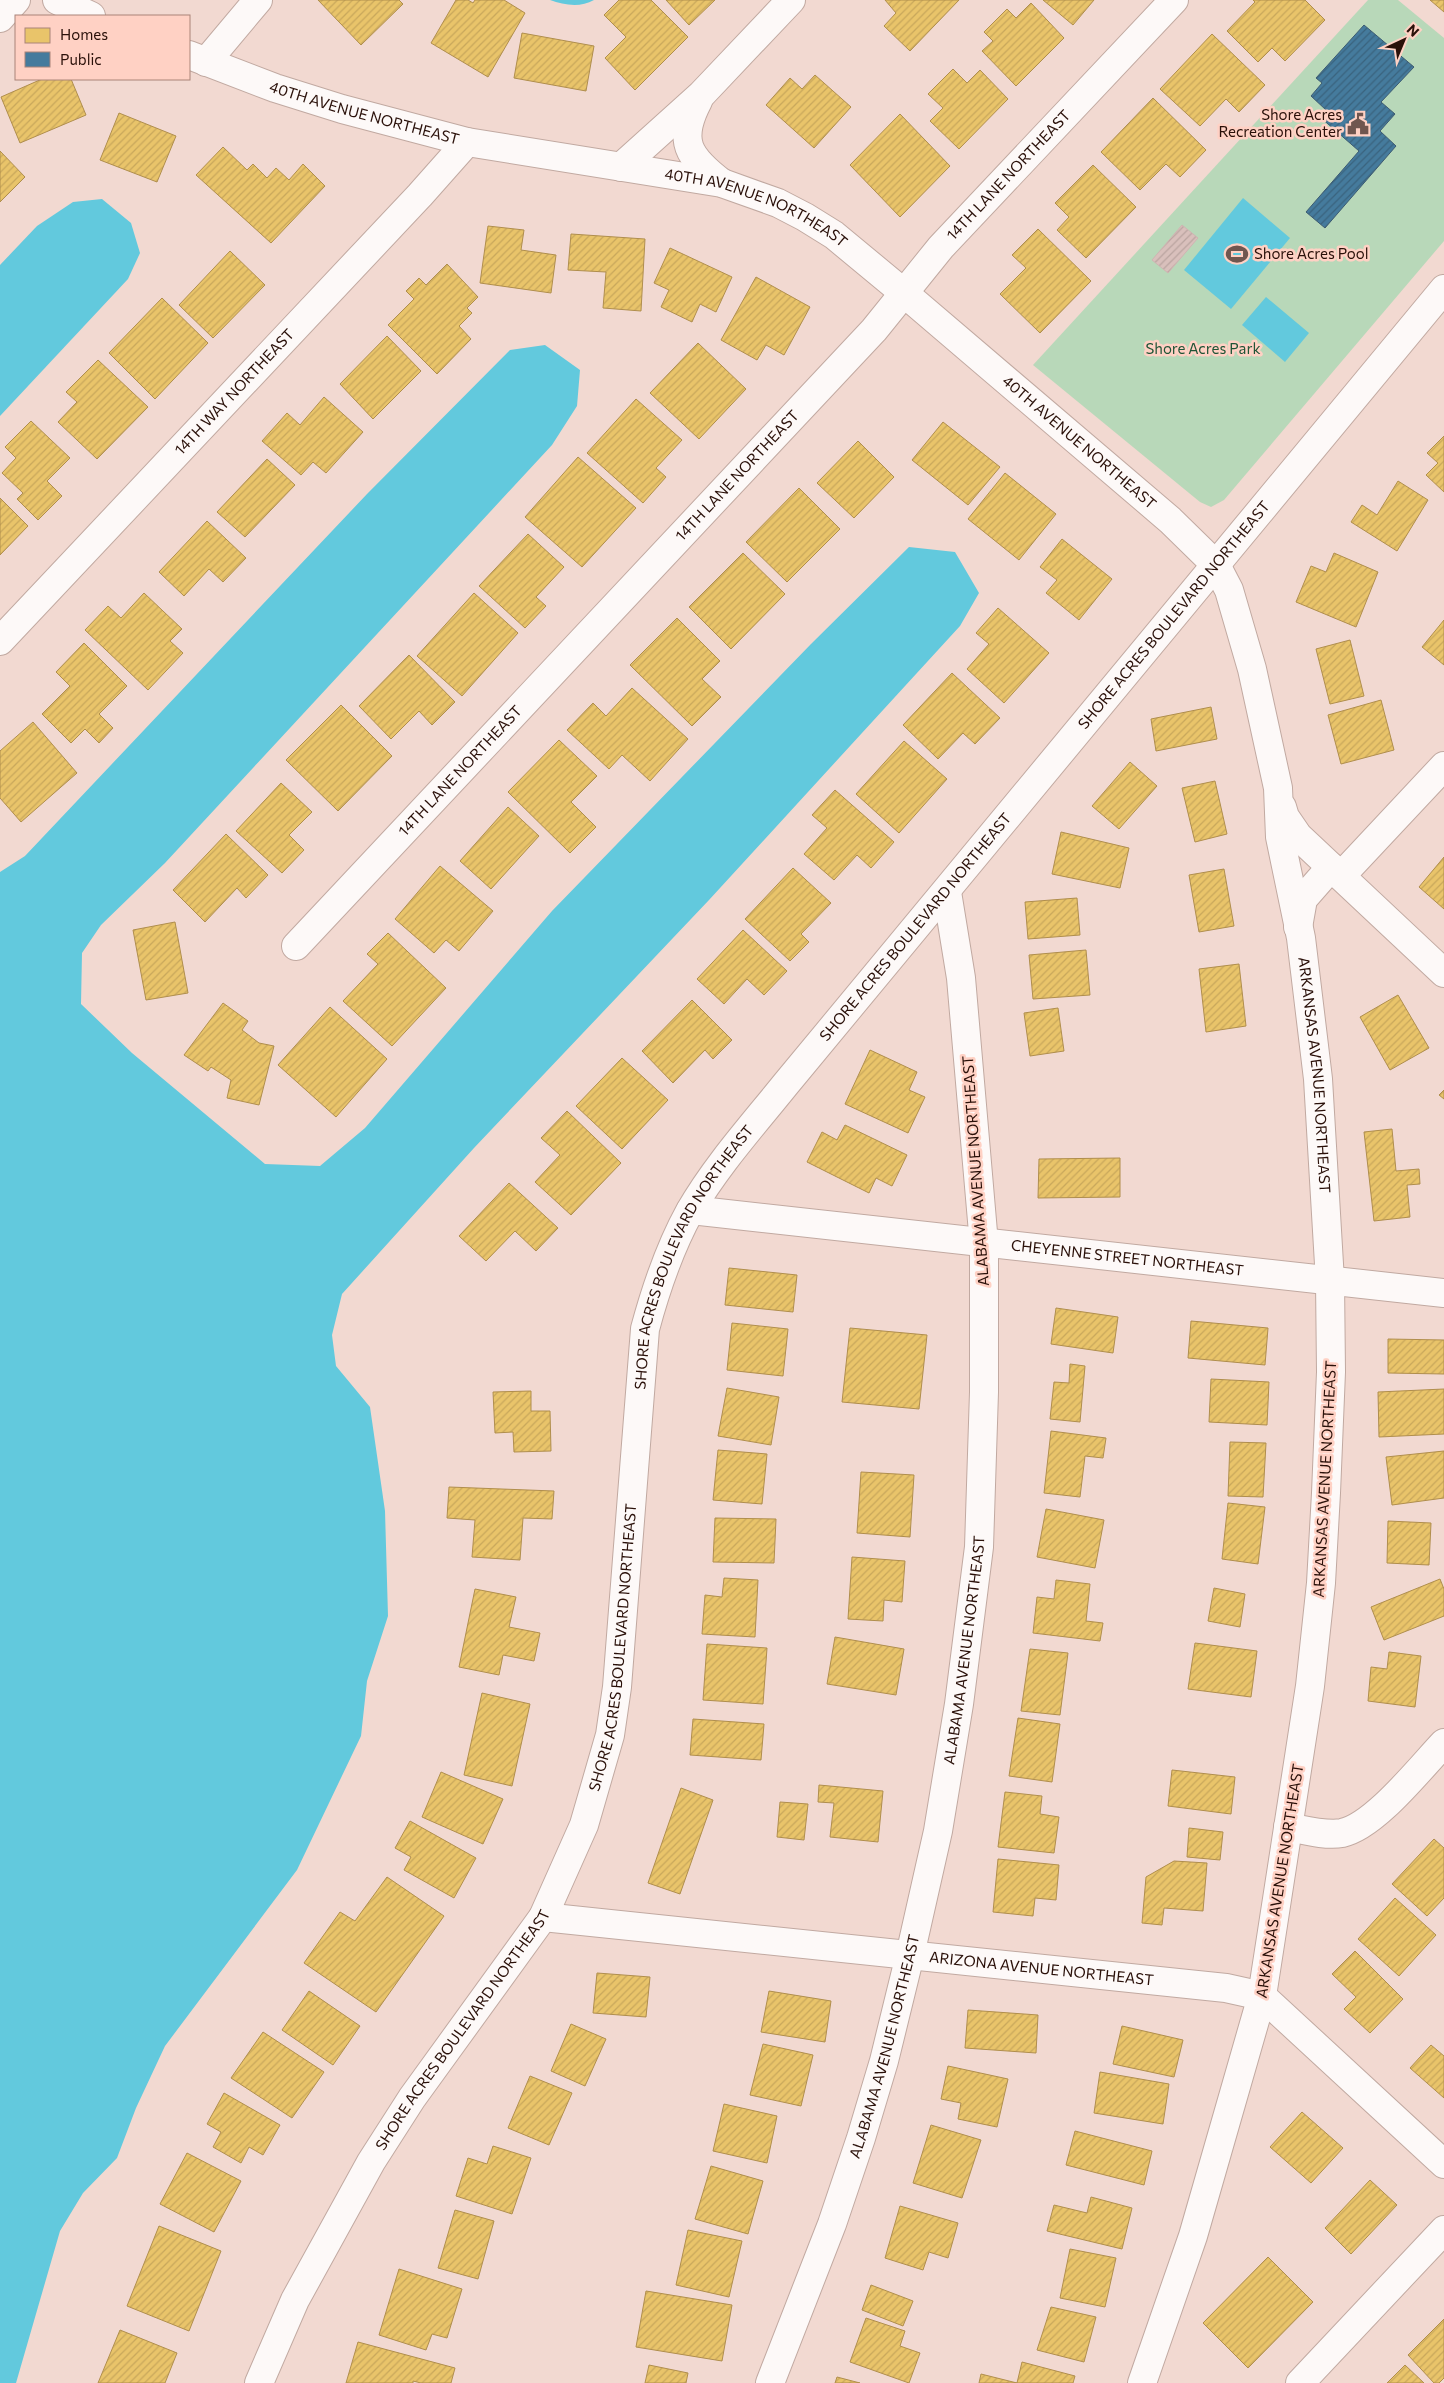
<svg xmlns="http://www.w3.org/2000/svg" width="1444" height="2383" font-family="Commissioner,sans-serif">
<defs>
<pattern id="homes-hatch" width="6" height="6" patternUnits="userSpaceOnUse" patternTransform="scale(1.25)"><rect width="6" height="6" fill="#e9c46a"/><path d="M-1 1l2-2M0 6l6-6M5 7l2-2" fill="none" stroke="#c8a75b"/></pattern>
<pattern id="public-hatch" width="6" height="6" patternUnits="userSpaceOnUse" patternTransform="scale(1.25)"><rect width="6" height="6" fill="#457b9d"/><path d="M-1 1l2-2M0 6l6-6M5 7l2-2" fill="none" stroke="#3a637e"/></pattern>
<pattern id="building-hatch" width="6" height="6" patternUnits="userSpaceOnUse" patternTransform="scale(1.25)"><rect width="6" height="6" fill="#d9c0bc"/><path d="M-1 1l2-2M0 6l6-6M5 7l2-2" fill="none" stroke="#baa4a0"/></pattern>
</defs>
<rect width="100%" height="100%" fill="#f2d9d1"/>
<polygon fill="#b8d8b9" points="1368,0 1398,0 1444,38 1444,241 1224,500 1211,507 1200,502 1033,365"/>
<g fill="#62c9dd">
<path d="M550,0H594C580,8 564,5 550,0Z"/>
<polygon points="1243,198 1290,238 1231,309 1184,270"/>
<polygon points="102,199 131,223 140,253 128,279 0,416 0,265 37,226 73,202"/>
<polygon points="1266,297 1309,333 1285,362 1242,325"/>
<polygon points="545,345 580,370 577,406 552,445 165,863 101,925 82,953 81,1004 132,1053 265,1164 320,1166 365,1128 552,911 811,644 909,547 955,552 979,593 960,626 709,900 474,1148 342,1294 332,1335 336,1366 370,1407 385,1511 388,1616 367,1681 361,1736 297,1870 165,2046 136,2108 117,2158 83,2193 60,2231 16,2383 0,2383 0,872 25,856 367,494 510,350"/>
</g>
<g fill="url(#homes-hatch)" stroke="#b08e4d">
<polygon points="318,0 399,0 403,4 361,45"/>
<polygon points="456,0 468,0 473,3 475,0 504,0 525,13 488,77 431,43"/>
<polygon points="619,0 651,0 688,37 635,90 605,58 626,37 604,15"/>
<polygon points="666,0 715,0 689,25"/>
<polygon points="885,0 959,0 910,51 884,26 896,13"/>
<polygon points="1043,0 1094,0 1073,25"/>
<polygon points="1253,0 1305,0 1325,20 1285,61 1272,48 1258,62 1227,31 1255,2"/>
<polygon points="1430,0 1444,0 1444,12"/>
<polygon points="1031,3 1064,38 1016,86 982,51 993,41 984,32 1007,9 1016,18"/>
<polygon points="522,33 594,46 586,91 514,78"/>
<polygon points="1212,34 1265,85 1239,112 1226,99 1200,126 1160,89"/>
<polygon points="953,69 967,83 980,70 1008,99 959,149 930,121 943,108 928,94"/>
<polygon points="815,75 851,107 814,148 766,105 790,78 802,89"/>
<polygon points="42,79 71,79 86,115 20,143 1,97"/>
<polygon points="1153,98 1206,150 1180,177 1166,164 1140,190 1101,152"/>
<polygon points="119,113 176,136 157,182 100,160"/>
<polygon points="900,114 950,166 900,217 850,165"/>
<polygon points="223,147 247,170 253,164 267,178 276,168 289,180 303,164 325,186 271,243 196,175"/>
<polygon points="0,151 25,177 0,202"/>
<polygon points="1093,165 1136,207 1086,258 1057,230 1069,217 1055,203"/>
<polygon points="488,226 524,230 521,250 556,255 551,293 480,283"/>
<polygon points="1038,229 1091,281 1040,333 1000,294 1026,268 1012,255"/>
<polygon points="571,234 645,239 641,311 603,308 606,272 568,270"/>
<polygon points="670,248 732,277 716,312 700,304 692,322 661,307 669,290 654,283"/>
<polygon points="230,251 265,285 213,338 179,305"/>
<polygon points="447,264 478,297 467,308 472,313 459,326 471,339 437,374 388,325 414,299 406,291 419,278 426,285"/>
<polygon points="756,277 810,307 784,355 766,345 757,360 721,340"/>
<polygon points="162,298 208,343 155,399 109,353"/>
<polygon points="387,336 421,371 373,419 340,384"/>
<polygon points="698,343 746,389 699,439 650,393"/>
<polygon points="98,360 148,407 97,459 58,422 77,402 66,392"/>
<polygon points="324,397 363,432 326,473 313,462 301,475 262,441 287,413 300,425"/>
<polygon points="636,399 682,440 656,468 666,477 643,503 587,453"/>
<polygon points="31,421 70,458 47,481 62,496 38,520 17,499 23,493 2,473 16,458 5,447"/>
<polygon points="943,422 1000,467 968,505 912,460"/>
<polygon points="1444,436 1444,492 1426,475 1438,463 1427,453"/>
<polygon points="858,441 894,477 854,518 817,483"/>
<polygon points="578,457 636,508 582,567 525,517"/>
<polygon points="267,459 295,485 245,537 217,512"/>
<polygon points="1005,473 1056,514 1019,560 968,519"/>
<polygon points="1398,481 1428,500 1397,551 1351,522 1362,505 1377,515"/>
<polygon points="799,488 840,529 787,582 746,542"/>
<polygon points="0,498 28,526 0,555"/>
<polygon points="207,521 246,558 223,582 209,569 184,596 159,572"/>
<polygon points="528,534 564,567 536,597 546,606 525,628 479,586"/>
<polygon points="1062,539 1112,579 1079,620 1046,593 1057,580 1040,567"/>
<polygon points="743,553 785,594 731,649 689,607"/>
<polygon points="1334,553 1378,572 1356,627 1296,602 1311,566 1326,572"/>
<polygon points="144,593 182,629 170,641 183,653 148,690 85,630 108,606 121,618"/>
<polygon points="474,593 518,633 462,696 417,656"/>
<polygon points="998,608 1049,653 1004,703 967,669 989,644 976,633"/>
<polygon points="677,618 720,661 702,679 721,697 692,726 630,665"/>
<polygon points="1444,620 1444,665 1422,647"/>
<polygon points="1350,640 1364,696 1330,704 1316,649"/>
<polygon points="84,643 127,686 99,714 113,728 99,743 85,729 71,743 42,714 70,686 56,672"/>
<polygon points="409,655 455,702 432,725 419,711 391,739 359,706"/>
<polygon points="952,673 1000,718 975,744 963,733 938,759 903,725"/>
<polygon points="632,688 688,739 650,781 622,755 609,769 567,730 593,703 606,716"/>
<polygon points="1381,700 1394,750 1341,764 1328,715"/>
<polygon points="341,705 392,756 338,811 286,760"/>
<polygon points="1211,707 1217,739 1156,751 1151,719"/>
<polygon points="33,722 77,773 21,822 0,798 0,751"/>
<polygon points="559,740 597,776 571,802 596,827 570,853 508,792"/>
<polygon points="904,741 947,779 899,833 856,794"/>
<polygon points="1130,762 1157,786 1119,829 1092,806"/>
<polygon points="1215,781 1227,834 1195,842 1182,788"/>
<polygon points="281,783 312,812 289,835 304,850 282,873 236,831"/>
<polygon points="835,790 894,842 871,868 857,855 834,880 804,854 827,828 812,815"/>
<polygon points="508,807 539,836 491,889 460,861"/>
<polygon points="1061,832 1129,848 1120,888 1052,874"/>
<polygon points="226,834 268,875 246,898 237,888 205,922 173,890"/>
<polygon points="1444,857 1444,909 1419,887"/>
<polygon points="440,866 493,911 459,951 446,940 434,953 395,919"/>
<polygon points="793,868 831,903 801,934 809,942 790,961 745,919"/>
<polygon points="1224,869 1234,926 1199,932 1189,875"/>
<polygon points="1077,898 1080,935 1028,939 1025,902"/>
<polygon points="175,922 188,993 146,1000 133,930"/>
<polygon points="743,930 787,971 764,995 747,979 724,1004 697,979"/>
<polygon points="388,933 446,988 392,1046 343,1001 378,964 367,954"/>
<polygon points="1086,950 1090,995 1033,999 1029,955"/>
<polygon points="1239,964 1246,1026 1206,1032 1199,969"/>
<polygon points="1398,995 1429,1048 1390,1070 1360,1017"/>
<polygon points="692,1000 732,1040 713,1059 705,1050 673,1083 642,1051"/>
<polygon points="223,1003 248,1021 242,1030 259,1043 274,1046 259,1105 227,1098 231,1080 211,1067 208,1071 184,1055"/>
<polygon points="330,1007 387,1059 336,1117 278,1065"/>
<polygon points="1058,1008 1064,1051 1030,1056 1024,1013"/>
<polygon points="870,1050 917,1072 909,1090 925,1097 908,1133 845,1104"/>
<polygon points="622,1058 668,1100 622,1149 576,1106"/>
<polygon points="1444,1090 1444,1099 1439,1095"/>
<polygon points="567,1111 621,1163 571,1215 535,1182 560,1155 541,1138"/>
<polygon points="845,1125 907,1155 892,1186 876,1178 869,1193 807,1162 822,1132 837,1140"/>
<polygon points="1392,1129 1396,1171 1419,1169 1420,1184 1407,1185 1410,1217 1374,1221 1364,1132"/>
<polygon points="1120,1158 1120,1197 1038,1198 1039,1159"/>
<polygon points="509,1183 558,1228 536,1251 515,1231 486,1261 459,1236"/>
<polygon points="729,1268 797,1275 793,1312 725,1305"/>
<polygon points="1056,1308 1118,1317 1113,1353 1051,1344"/>
<polygon points="1191,1321 1268,1328 1265,1365 1188,1358"/>
<polygon points="732,1323 788,1329 783,1376 727,1370"/>
<polygon points="850,1328 927,1335 919,1409 842,1402"/>
<polygon points="1388,1339 1444,1340 1444,1374 1388,1373"/>
<polygon points="1070,1364 1085,1366 1080,1422 1050,1419 1054,1382 1069,1383"/>
<polygon points="1211,1379 1269,1382 1267,1425 1209,1422"/>
<polygon points="727,1388 779,1397 771,1445 718,1436"/>
<polygon points="1444,1389 1444,1434 1379,1437 1378,1392"/>
<polygon points="531,1391 531,1411 550,1411 551,1451 514,1452 513,1432 495,1433 493,1392"/>
<polygon points="1051,1431 1106,1438 1103,1458 1085,1456 1080,1497 1044,1493"/>
<polygon points="1230,1442 1266,1443 1263,1497 1228,1496"/>
<polygon points="718,1450 767,1454 762,1504 713,1500"/>
<polygon points="1444,1451 1444,1498 1392,1505 1386,1457"/>
<polygon points="861,1472 914,1475 910,1537 857,1533"/>
<polygon points="449,1487 554,1491 552,1519 523,1518 520,1560 472,1557 475,1520 447,1518"/>
<polygon points="1228,1503 1265,1507 1258,1564 1222,1559"/>
<polygon points="1046,1509 1104,1520 1095,1568 1037,1557"/>
<polygon points="715,1518 776,1519 774,1563 713,1562"/>
<polygon points="1388,1521 1431,1523 1429,1565 1387,1563"/>
<polygon points="852,1557 905,1561 902,1602 884,1600 883,1621 848,1619"/>
<polygon points="724,1578 758,1580 755,1637 702,1634 705,1595 722,1597"/>
<polygon points="1440,1579 1444,1589 1444,1616 1384,1640 1371,1607"/>
<polygon points="1056,1580 1090,1584 1086,1621 1103,1623 1100,1641 1033,1633 1037,1597 1054,1599"/>
<polygon points="1214,1588 1245,1594 1240,1627 1208,1621"/>
<polygon points="475,1589 516,1597 509,1627 540,1633 534,1661 503,1655 499,1675 459,1667"/>
<polygon points="835,1637 904,1649 896,1695 827,1684"/>
<polygon points="1195,1643 1257,1651 1251,1697 1188,1689"/>
<polygon points="707,1644 767,1648 763,1704 703,1700"/>
<polygon points="1030,1649 1068,1653 1060,1715 1021,1711"/>
<polygon points="1389,1652 1421,1656 1415,1707 1368,1701 1371,1667 1387,1669"/>
<polygon points="482,1693 530,1704 512,1786 464,1775"/>
<polygon points="1018,1718 1060,1724 1052,1782 1009,1776"/>
<polygon points="693,1719 764,1724 761,1760 690,1755"/>
<polygon points="1172,1770 1235,1777 1231,1814 1168,1806"/>
<polygon points="441,1772 503,1799 483,1844 422,1817"/>
<polygon points="819,1785 883,1791 878,1842 830,1837 834,1803 818,1802"/>
<polygon points="681,1788 713,1800 680,1894 648,1883"/>
<polygon points="1005,1792 1042,1796 1040,1814 1059,1817 1054,1853 998,1847"/>
<polygon points="780,1802 808,1804 804,1840 777,1837"/>
<polygon points="410,1821 476,1858 454,1898 404,1870 411,1857 395,1848"/>
<polygon points="1189,1828 1223,1832 1220,1860 1187,1857"/>
<polygon points="1434,1839 1444,1848 1444,1898 1427,1916 1392,1884"/>
<polygon points="998,1859 1059,1865 1056,1900 1035,1898 1033,1916 993,1912"/>
<polygon points="1174,1861 1207,1863 1203,1911 1164,1908 1162,1925 1142,1923 1146,1877"/>
<polygon points="387,1877 444,1916 376,2012 304,1963 340,1912 355,1921"/>
<polygon points="1395,1898 1436,1935 1399,1976 1358,1939"/>
<polygon points="1355,1951 1403,1999 1370,2033 1344,2009 1356,1997 1332,1974"/>
<polygon points="597,1973 650,1977 646,2017 593,2013"/>
<polygon points="309,1991 360,2026 333,2065 282,2030"/>
<polygon points="769,1991 831,2001 825,2042 761,2032"/>
<polygon points="968,2010 1038,2015 1036,2053 965,2048"/>
<polygon points="571,2024 606,2039 585,2086 551,2071"/>
<polygon points="1122,2026 1183,2040 1174,2077 1113,2064"/>
<polygon points="263,2032 324,2072 292,2118 231,2078"/>
<polygon points="763,2044 813,2055 801,2106 750,2095"/>
<polygon points="1431,2045 1444,2056 1444,2098 1410,2068"/>
<polygon points="948,2066 1008,2079 997,2127 958,2119 961,2103 941,2099"/>
<polygon points="1100,2072 1169,2084 1163,2124 1094,2113"/>
<polygon points="530,2076 572,2093 549,2145 508,2128"/>
<polygon points="224,2093 280,2125 263,2155 249,2147 241,2163 213,2147 221,2132 207,2124"/>
<polygon points="724,2104 777,2116 767,2163 713,2151"/>
<polygon points="1302,2112 1343,2148 1311,2183 1270,2147"/>
<polygon points="931,2125 981,2140 962,2198 913,2183"/>
<polygon points="1075,2131 1152,2151 1144,2185 1066,2165"/>
<polygon points="493,2146 531,2158 512,2214 456,2196 468,2158 487,2164"/>
<polygon points="187,2153 241,2181 214,2232 160,2204"/>
<polygon points="711,2166 763,2181 748,2234 695,2219"/>
<polygon points="1370,2180 1397,2205 1351,2254 1325,2228"/>
<polygon points="1091,2197 1132,2208 1122,2249 1047,2231 1054,2205 1087,2213"/>
<polygon points="900,2206 958,2223 948,2258 929,2252 923,2270 885,2258"/>
<polygon points="455,2210 494,2221 478,2279 438,2268"/>
<polygon points="159,2226 221,2251 189,2331 127,2306"/>
<polygon points="688,2230 742,2241 729,2297 676,2285"/>
<polygon points="1070,2249 1116,2258 1105,2307 1060,2298"/>
<polygon points="1268,2257 1313,2302 1248,2368 1203,2323"/>
<polygon points="399,2269 462,2289 447,2338 432,2334 426,2350 379,2335"/>
<polygon points="871,2285 913,2301 903,2326 862,2310"/>
<polygon points="646,2291 732,2305 722,2361 636,2347"/>
<polygon points="1051,2307 1096,2317 1084,2362 1037,2350"/>
<polygon points="866,2318 905,2331 900,2346 920,2353 909,2383 850,2362"/>
<polygon points="1444,2319 1444,2378 1439,2383 1434,2383 1408,2355"/>
<polygon points="120,2330 177,2353 165,2383 98,2383"/>
<polygon points="358,2342 455,2368 451,2383 421,2383 413,2381 413,2383 346,2383"/>
<polygon points="1022,2362 1075,2376 1073,2383 979,2383 981,2374 1017,2383"/>
<polygon points="649,2365 688,2373 686,2383 645,2383"/>
<polygon points="1405,2365 1424,2383 1387,2383"/>
<polygon points="837,2377 860,2383 835,2383"/>
</g>
<polygon fill="url(#public-hatch)" stroke="#3d5b71" points="1364,25 1414,67 1381,102 1395,114 1380,131 1396,146 1325,228 1306,212 1359,151 1320,117 1326,110 1311,96 1322,83 1316,78"/>
<polygon fill="url(#building-hatch)" stroke="#ceb5b2" points="1182,225 1198,238 1168,273 1152,260"/>
<g fill="none" stroke-linecap="round" stroke-linejoin="round">
<g stroke="#c1a9a1" stroke-width="30">
<g id="street">
<polyline points="0,18 16,0"/>
<polyline points="206,62 258,0"/>
<path d="M698,101C677,141 688,157 722,183"/>
<polyline points="621,167 701,95 791,0"/>
<path id="s1" d="M0,641L420,195L467,142"/>
<polyline points="1341,876 1444,766"/>
<polyline points="1298,927 1303,899 1331,867"/>
<path id="s2" d="M296,946L874,330L941,247L1174,0"/>
<path id="s3" d="M691,1210L1444,1293"/>
<path d="M1288,1827C1304,1830 1326,1836 1342,1833C1375,1826 1420,1768 1444,1743"/>
<path id="s4" d="M543,1917L1226,1988L1262,1996L1444,2164"/>
<path id="s5" d="M770,2383L832,2224L861,2138L884,2061L910,1955L938,1831L959,1704L979,1547L984,1392V1244L961,978L947,892"/>
<polyline points="1300,2383 1444,2230"/>
</g>
</g>
<g stroke="#c1a9a1" stroke-width="30">
<g id="secondary">
<polyline points="57,0 91,16"/>
<path id="s6" d="M189,55L275,88L342,109L467,142L722,183L778,203L805,217L834,235L904,293L1170,520L1216,565L1229,590L1252,669L1278,788L1280,837L1301,938L1318,1079L1330,1281L1331,1372L1326,1493L1321,1583L1310,1686L1262,1996L1193,2236L1142,2383"/>
<polyline points="1282,807 1285,817 1298,836 1444,973"/>
<path id="s7" d="M259,2383L295,2300L371,2162L412,2098L543,1917L584,1825L610,1735L617,1687L645,1329C656,1288 669,1249 690,1211C716,1166 752,1126 785,1085L1444,289"/>
</g>
</g>
<use href="#street" stroke="#fdf9f8" stroke-width="28"/>
<use href="#secondary" stroke="#fdf9f8" stroke-width="28"/>
</g>
<defs>
<g id="civic-bare" transform="scale(1.725)"><path d="M-.6-6.5H3V-4.5H.6V-3L4-1V1h2V6H-6V1h2V-1L-.6-3ZM-1.2 2.5V6h2.4V2.5Z" fill="#70564f" stroke="#ffd1c4" stroke-width="2.5" paint-order="stroke"/></g>
<g id="stadium-bare" transform="scale(1.725)"><path d="M0-5a6.5 5 0 1 0 0 10a6.5 5 0 1 0 0-10ZM-3.5-1.8h7v3.6h-7Z" fill="#70564f" stroke="#ffd1c4" stroke-width="2.5" paint-order="stroke"/></g>
</defs>
<g fill-rule="evenodd">
<use href="#civic-bare" x="1358" y="124"/>
<use href="#stadium-bare" x="1237" y="254"/>
</g>
<g text-anchor="middle" stroke-width="5" stroke-linejoin="round" paint-order="stroke">
<g font-size="15" fill="#2a1009" stroke="#ffd1c4">
<text dy="5" stroke="none"><textPath href="#s6" startOffset="185">40TH AVENUE NORTHEAST</textPath></text>
<text dy="5" stroke="none"><textPath href="#s2" startOffset="1050">14TH LANE NORTHEAST</textPath></text>
<text dy="5" stroke="none"><textPath href="#s6" startOffset="590">40TH AVENUE NORTHEAST</textPath></text>
<text dy="5" stroke="none"><textPath href="#s1" startOffset="342">14TH WAY NORTHEAST</textPath></text>
<text dy="5" stroke="none"><textPath href="#s6" startOffset="995">40TH AVENUE NORTHEAST</textPath></text>
<text dy="5" stroke="none"><textPath href="#s2" startOffset="645">14TH LANE NORTHEAST</textPath></text>
<text dy="5" stroke="none"><textPath href="#s7" startOffset="2044">SHORE ACRES BOULEVARD NORTHEAST</textPath></text>
<text dy="5" stroke="none"><textPath href="#s2" startOffset="240">14TH LANE NORTHEAST</textPath></text>
<text dy="5" stroke="none"><textPath href="#s7" startOffset="1639">SHORE ACRES BOULEVARD NORTHEAST</textPath></text>
<text dy="5" stroke="none"><textPath href="#s6" startOffset="1701">ARKANSAS AVENUE NORTHEAST</textPath></text>
<text transform="translate(976 1171) rotate(-94)" y="5">ALABAMA AVENUE NORTHEAST</text>
<text dy="5" stroke="none"><textPath href="#s3" startOffset="439">CHEYENNE STREET NORTHEAST</textPath></text>
<text dy="5" stroke="none"><textPath href="#s7" startOffset="1234">SHORE ACRES BOULEVARD NORTHEAST</textPath></text>
<text transform="translate(1325 1479) rotate(-87)" y="5">ARKANSAS AVENUE NORTHEAST</text>
<text dy="5" stroke="none"><textPath href="#s7" startOffset="829">SHORE ACRES BOULEVARD NORTHEAST</textPath></text>
<text dy="5" stroke="none"><textPath href="#s5" startOffset="761">ALABAMA AVENUE NORTHEAST</textPath></text>
<text transform="translate(1280 1881) rotate(-81)" y="5">ARKANSAS AVENUE NORTHEAST</text>
<text dy="5" stroke="none"><textPath href="#s4" startOffset="501">ARIZONA AVENUE NORTHEAST</textPath></text>
<text dy="5" stroke="none"><textPath href="#s7" startOffset="409">SHORE ACRES BOULEVARD NORTHEAST</textPath></text>
<text dy="5" stroke="none"><textPath href="#s5" startOffset="356">ALABAMA AVENUE NORTHEAST</textPath></text>
</g>
<g font-size="15" fill="#2a1009" stroke="#ffd1c4" text-anchor="end">
<text x="1342" y="120">Shore Acres<tspan x="1342" dy="17">Recreation Center</tspan></text>
<text x="1254" y="259" text-anchor="start">Shore Acres Pool</text>
</g>
<g font-size="15" fill="#1f5436" stroke="#ffd1c4">
<text x="1203" y="354">Shore Acres Park</text>
</g>
</g>
<rect x="15" y="15" width="175" height="65" fill="#ffd1c4" stroke="#aa8479"/>
<rect x="25" y="28" width="25" height="15" fill="#e9c46a" stroke="#aa8479"/>
<text x="60" y="40" font-size="15" fill="#2a1009">Homes</text>
<rect x="25" y="52" width="25" height="15" fill="#457b9d" stroke="#aa8479"/>
<text x="60" y="65" font-size="15" fill="#2a1009">Public</text>
<g transform="translate(1404 40) rotate(44)" stroke="#ffd1c4" stroke-width="4" paint-order="stroke">
<path d="M0-4L9 19L0 12L-9 19Z" fill="#2a1009"/>
<text y="-8" font-size="14" font-weight="bold" text-anchor="middle" fill="#2a1009">N</text>
</g>
</svg>
